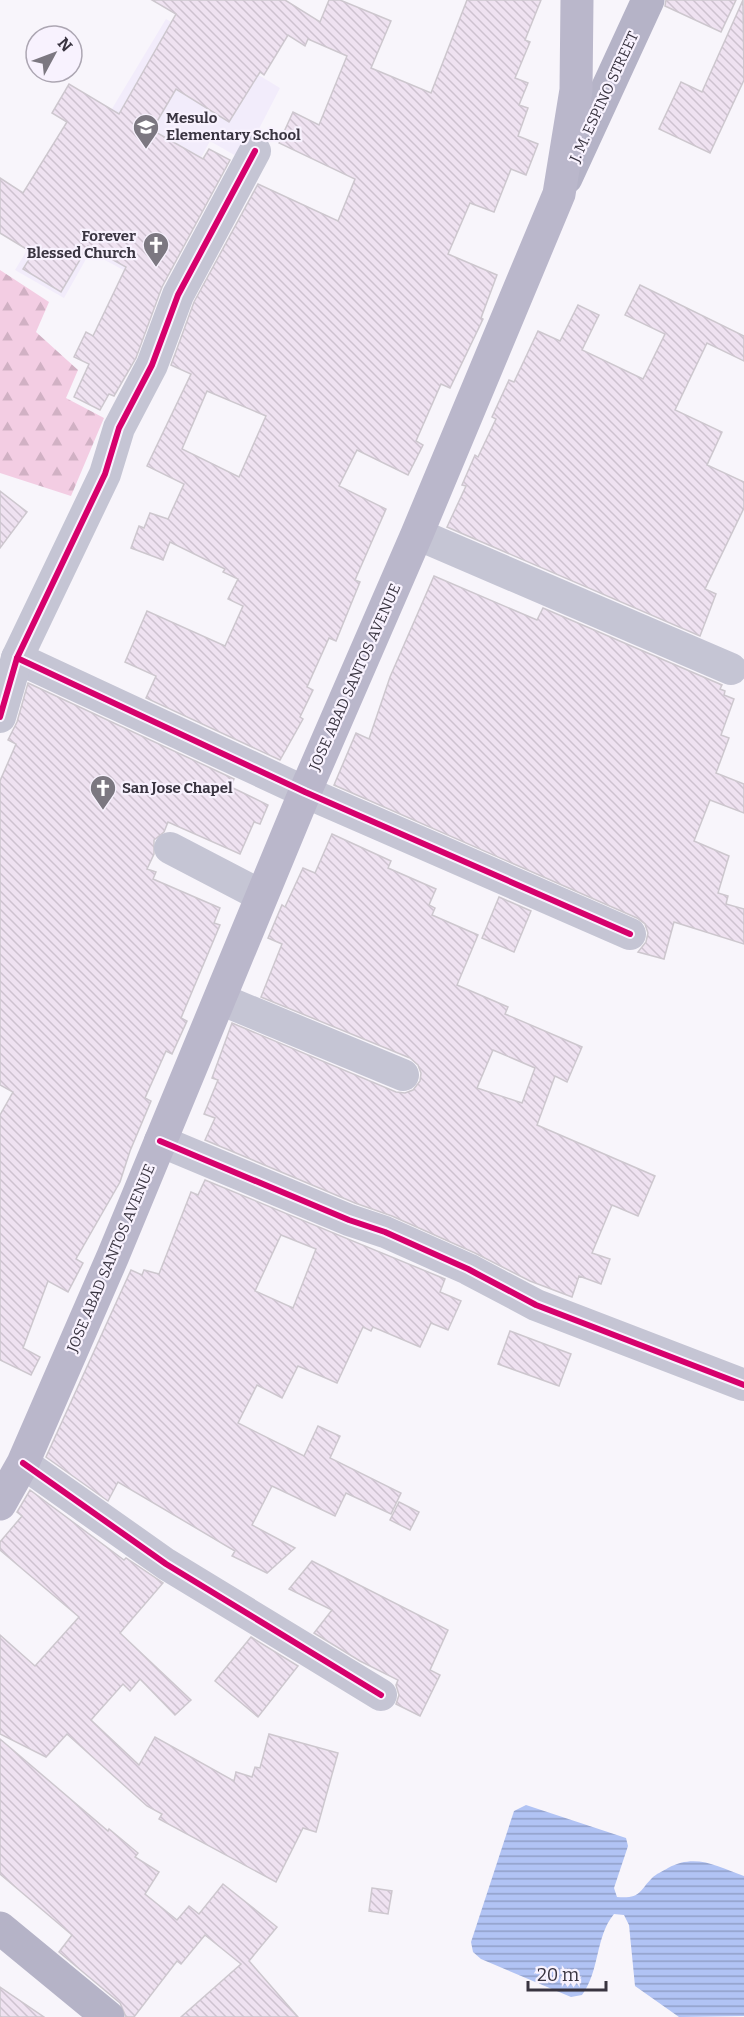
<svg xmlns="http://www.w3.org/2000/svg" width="744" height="2017" font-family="Bitter,serif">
<defs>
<pattern id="forest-firs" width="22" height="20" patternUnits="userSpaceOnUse" patternTransform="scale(1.5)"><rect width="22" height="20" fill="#f3cde3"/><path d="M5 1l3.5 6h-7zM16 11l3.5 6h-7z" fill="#d1b1c4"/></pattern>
<pattern id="water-rules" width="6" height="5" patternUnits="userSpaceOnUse" patternTransform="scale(1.5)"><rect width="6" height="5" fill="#b1c3f4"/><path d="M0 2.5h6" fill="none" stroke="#919fc7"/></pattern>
<pattern id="building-back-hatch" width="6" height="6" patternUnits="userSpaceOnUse" patternTransform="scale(1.5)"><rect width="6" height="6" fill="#efe2f1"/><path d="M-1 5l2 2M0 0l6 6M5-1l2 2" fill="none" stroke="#cec2d0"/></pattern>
</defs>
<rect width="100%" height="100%" fill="#f8f5fb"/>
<polygon fill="#f2ecfb" points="166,19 280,88 243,160 210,141 153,247 129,273 90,252 64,298 15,270"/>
<polygon fill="url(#forest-firs)" points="0,270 49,302 36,332 78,370 66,398 104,418 71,496 0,473"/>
<path fill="url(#water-rules)" d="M526,1805L626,1838L628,1846L614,1888L617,1897C641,1899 639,1891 652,1878C656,1874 663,1871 668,1868C695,1853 717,1866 744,1876V2016L679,2017L635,1986L629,1925L624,1915L614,1914C595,1937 600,1971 582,1995L571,1997L481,1959L473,1952L471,1942L514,1811Z"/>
<g fill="url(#building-back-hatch)" stroke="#cdc7ce" stroke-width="1.5" fill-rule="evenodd">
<path d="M152,0H285L320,22L329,0H340L391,21L371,68L431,93L467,0H541L525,40L530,42L515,78L528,83L519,105L528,108L518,136L538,144L526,175L511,169L494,212L470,203L448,254L497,275L481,318L483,319L450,388L441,384L416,441L423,445L408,475L357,450L339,486L386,509L355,580L360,582L336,641L329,638L307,687L313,690L300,717L303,719L280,760L146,698L156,676L125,662L147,611L225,646L243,606L228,599L238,579L223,572L225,569L170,542L163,560L131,548L139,526L144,528L150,513L168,519L184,484L147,466L191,374L171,365L194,302L258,184L338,221L355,179L279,143L293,112L319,125L347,56L308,39L305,46L288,35L264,75L260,72L229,122L176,89L152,130L203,159L209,149L230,160L162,287L136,358L114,396L109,394L100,410L74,397L89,364L74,357L86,332L93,336L126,267L88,246L61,292L23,269L33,253L0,233V178L23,193L67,122L52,113L69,84L119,114L176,14ZM207,391L266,416L239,477L182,449Z"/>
<polygon points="666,0 736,0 721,32 665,6"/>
<polygon points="743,0 744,80 710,153 659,129 681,82 702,92"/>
<polygon points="640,285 744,336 744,361 707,343 675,410 722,432 707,465 744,482 744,508 705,589 716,594 700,636 447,527 466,486 462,485 475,455 478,457 496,419 492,417 509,380 514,382 538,331 560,341 578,305 599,315 582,350 643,379 665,334 625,315"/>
<polygon points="0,491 27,512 0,548"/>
<polygon points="434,576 537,620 543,608 722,685 720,689 725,691 724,695 734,699 721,735 729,738 716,773 744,784 744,813 710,800 694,841 729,856 718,893 728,896 726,904 744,909 744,944 674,922 664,959 638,952 646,942 648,933 645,924 637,918 334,785 356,733 369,739 390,677"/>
<polygon points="28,683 234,779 231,787 268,805 260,824 254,822 240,854 168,822 164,832 154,840 154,854 147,869 156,872 153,879 220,908 214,923 220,925 181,1018 187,1021 172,1054 166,1051 145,1098 151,1101 130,1151 120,1182 76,1259 83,1263 68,1292 48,1281 23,1348 40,1357 31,1375 0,1360 0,1115 13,1092 0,1085 0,781 16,744 8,740 17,722"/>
<path d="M332,834L391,861L388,868L436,889L429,905L435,908L432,915L478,935L457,985L508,1007L505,1014L582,1047L567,1082L555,1076L537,1125L655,1176L638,1216L612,1205L592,1253L610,1259L601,1284L579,1276L572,1297L530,1281L475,1253L392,1216L355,1203L205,1140L215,1118L204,1114L218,1080L212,1078L232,1023L396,1092L405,1093L413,1090L420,1081L421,1073L418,1065L410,1058L261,997L282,944L268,938L282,905L285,907L303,868L315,873ZM493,1050L535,1068L522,1103L477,1088Z"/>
<polygon points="499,897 531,911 514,952 482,938"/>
<path d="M205,1180L445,1279L440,1292L461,1301L448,1330L431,1323L420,1347L373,1327L371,1331L363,1327L337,1383L298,1366L282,1398L257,1385L238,1423L304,1456L318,1426L340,1436L330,1458L401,1493L391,1514L346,1493L335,1516L272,1486L252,1525L295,1548L267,1573L232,1556L235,1551L118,1482L108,1501L46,1457L131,1270L142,1275L144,1270L159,1274L191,1192L198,1195ZM281,1235L316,1249L293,1308L255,1291Z"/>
<polygon points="510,1331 571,1354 559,1386 498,1364"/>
<polygon points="30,1490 124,1560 126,1558 163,1583 120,1633 191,1700 175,1715 140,1679 130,1691 123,1684 91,1720 139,1765 155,1737 234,1781 236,1772 252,1777 255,1767 260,1768 269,1734 338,1753 316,1832 303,1828 276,1882 159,1819 162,1814 147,1806 67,1734 46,1757 0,1734 0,1635 35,1666 79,1617 0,1550 0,1542 22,1516 17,1512"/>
<polygon points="399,1502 419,1512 410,1530 390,1520"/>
<polygon points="312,1561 448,1630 430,1670 440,1675 420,1716 396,1704 399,1695 396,1685 398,1680 360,1661 314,1633 332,1610 289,1589"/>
<polygon points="251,1637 298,1666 258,1717 215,1681"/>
<polygon points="0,1739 108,1831 109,1829 138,1853 135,1857 159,1872 145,1894 177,1920 189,1906 199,1914 223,1884 277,1927 249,1961 298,2017 181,2017 241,1964 205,1935 181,1964 177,1961 134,2017 126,2017 120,2003 59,1952 72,1935 0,1874"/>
<polygon points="372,1888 392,1891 388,1914 369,1911"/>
<polygon points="0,1987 44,2017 0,2017"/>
</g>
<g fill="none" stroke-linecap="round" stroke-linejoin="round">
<g stroke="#c5c5d4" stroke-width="32">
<polyline points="417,534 731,669"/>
<polyline points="17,658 305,792 630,934"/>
<polyline points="0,717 17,658 105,474 119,428 152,365 178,295 255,151"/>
<polyline points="170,848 262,896"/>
<polyline points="220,999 403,1075"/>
<polyline points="160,1141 349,1220 385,1232 468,1269 536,1305 744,1385"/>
<polyline points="23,1463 166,1564 381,1695"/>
</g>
<g stroke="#b5b3c7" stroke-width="33">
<polyline points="566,178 648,0"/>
<polyline points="0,1928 108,2017"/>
</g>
<polyline stroke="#bab7cb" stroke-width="33" points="0,1504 23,1463 113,1256 305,792 417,534 559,194 576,90 577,0"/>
<g stroke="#f8f2fe" stroke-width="10">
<g id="cycleway">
<polyline points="17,658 305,792 630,934"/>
<polyline points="0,717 17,658 105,474 119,428 152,365 178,295 255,151"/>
<polyline points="160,1141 349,1220 385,1232 468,1269 536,1305 744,1385"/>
<polyline points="23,1463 166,1564 381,1695"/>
</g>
</g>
<use href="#cycleway" stroke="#d6006c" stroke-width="6"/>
</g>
<defs>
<g id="school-pin" transform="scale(1.35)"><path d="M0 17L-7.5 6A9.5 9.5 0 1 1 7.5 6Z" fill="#7c7881" stroke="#f8f2fe"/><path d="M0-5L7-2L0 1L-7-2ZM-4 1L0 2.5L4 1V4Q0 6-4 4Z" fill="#fff"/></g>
<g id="church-pin" transform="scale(1.35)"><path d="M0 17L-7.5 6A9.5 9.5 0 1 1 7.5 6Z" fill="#7c7881" stroke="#f8f2fe"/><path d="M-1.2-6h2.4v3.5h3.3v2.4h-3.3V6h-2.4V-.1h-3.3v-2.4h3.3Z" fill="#fff"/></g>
</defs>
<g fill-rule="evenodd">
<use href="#school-pin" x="146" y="127"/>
<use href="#church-pin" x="156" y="245"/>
<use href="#church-pin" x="103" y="788"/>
</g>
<g text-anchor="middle" stroke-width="4.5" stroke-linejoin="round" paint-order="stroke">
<g font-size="15" fill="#393440" stroke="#f8f2fe">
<text transform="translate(604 97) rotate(-65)" y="5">J. M. ESPINO STREET</text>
<text transform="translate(355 677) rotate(-66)" y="5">JOSE ABAD SANTOS AVENUE</text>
<text transform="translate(111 1258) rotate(-67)" y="5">JOSE ABAD SANTOS AVENUE</text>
</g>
<g font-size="15" font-weight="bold" fill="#393440" stroke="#f8f2fe" text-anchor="start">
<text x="166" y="123">Mesulo<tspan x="166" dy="17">Elementary School</tspan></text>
<text x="136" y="241" text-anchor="end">Forever<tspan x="136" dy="17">Blessed Church</tspan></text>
<text x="122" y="793">San Jose Chapel</text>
</g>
</g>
<g transform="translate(54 54) rotate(49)"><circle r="28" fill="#f8f2fe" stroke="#aca6b2" stroke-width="1.5"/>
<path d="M0-4.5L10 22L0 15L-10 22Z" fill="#7c7881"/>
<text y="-9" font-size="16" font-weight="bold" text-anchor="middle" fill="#393440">N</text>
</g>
<path d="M528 1981v9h78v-9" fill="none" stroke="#393440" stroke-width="3"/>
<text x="537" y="1981" font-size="18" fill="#393440" stroke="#f8f2fe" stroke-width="4.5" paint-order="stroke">20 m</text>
</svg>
